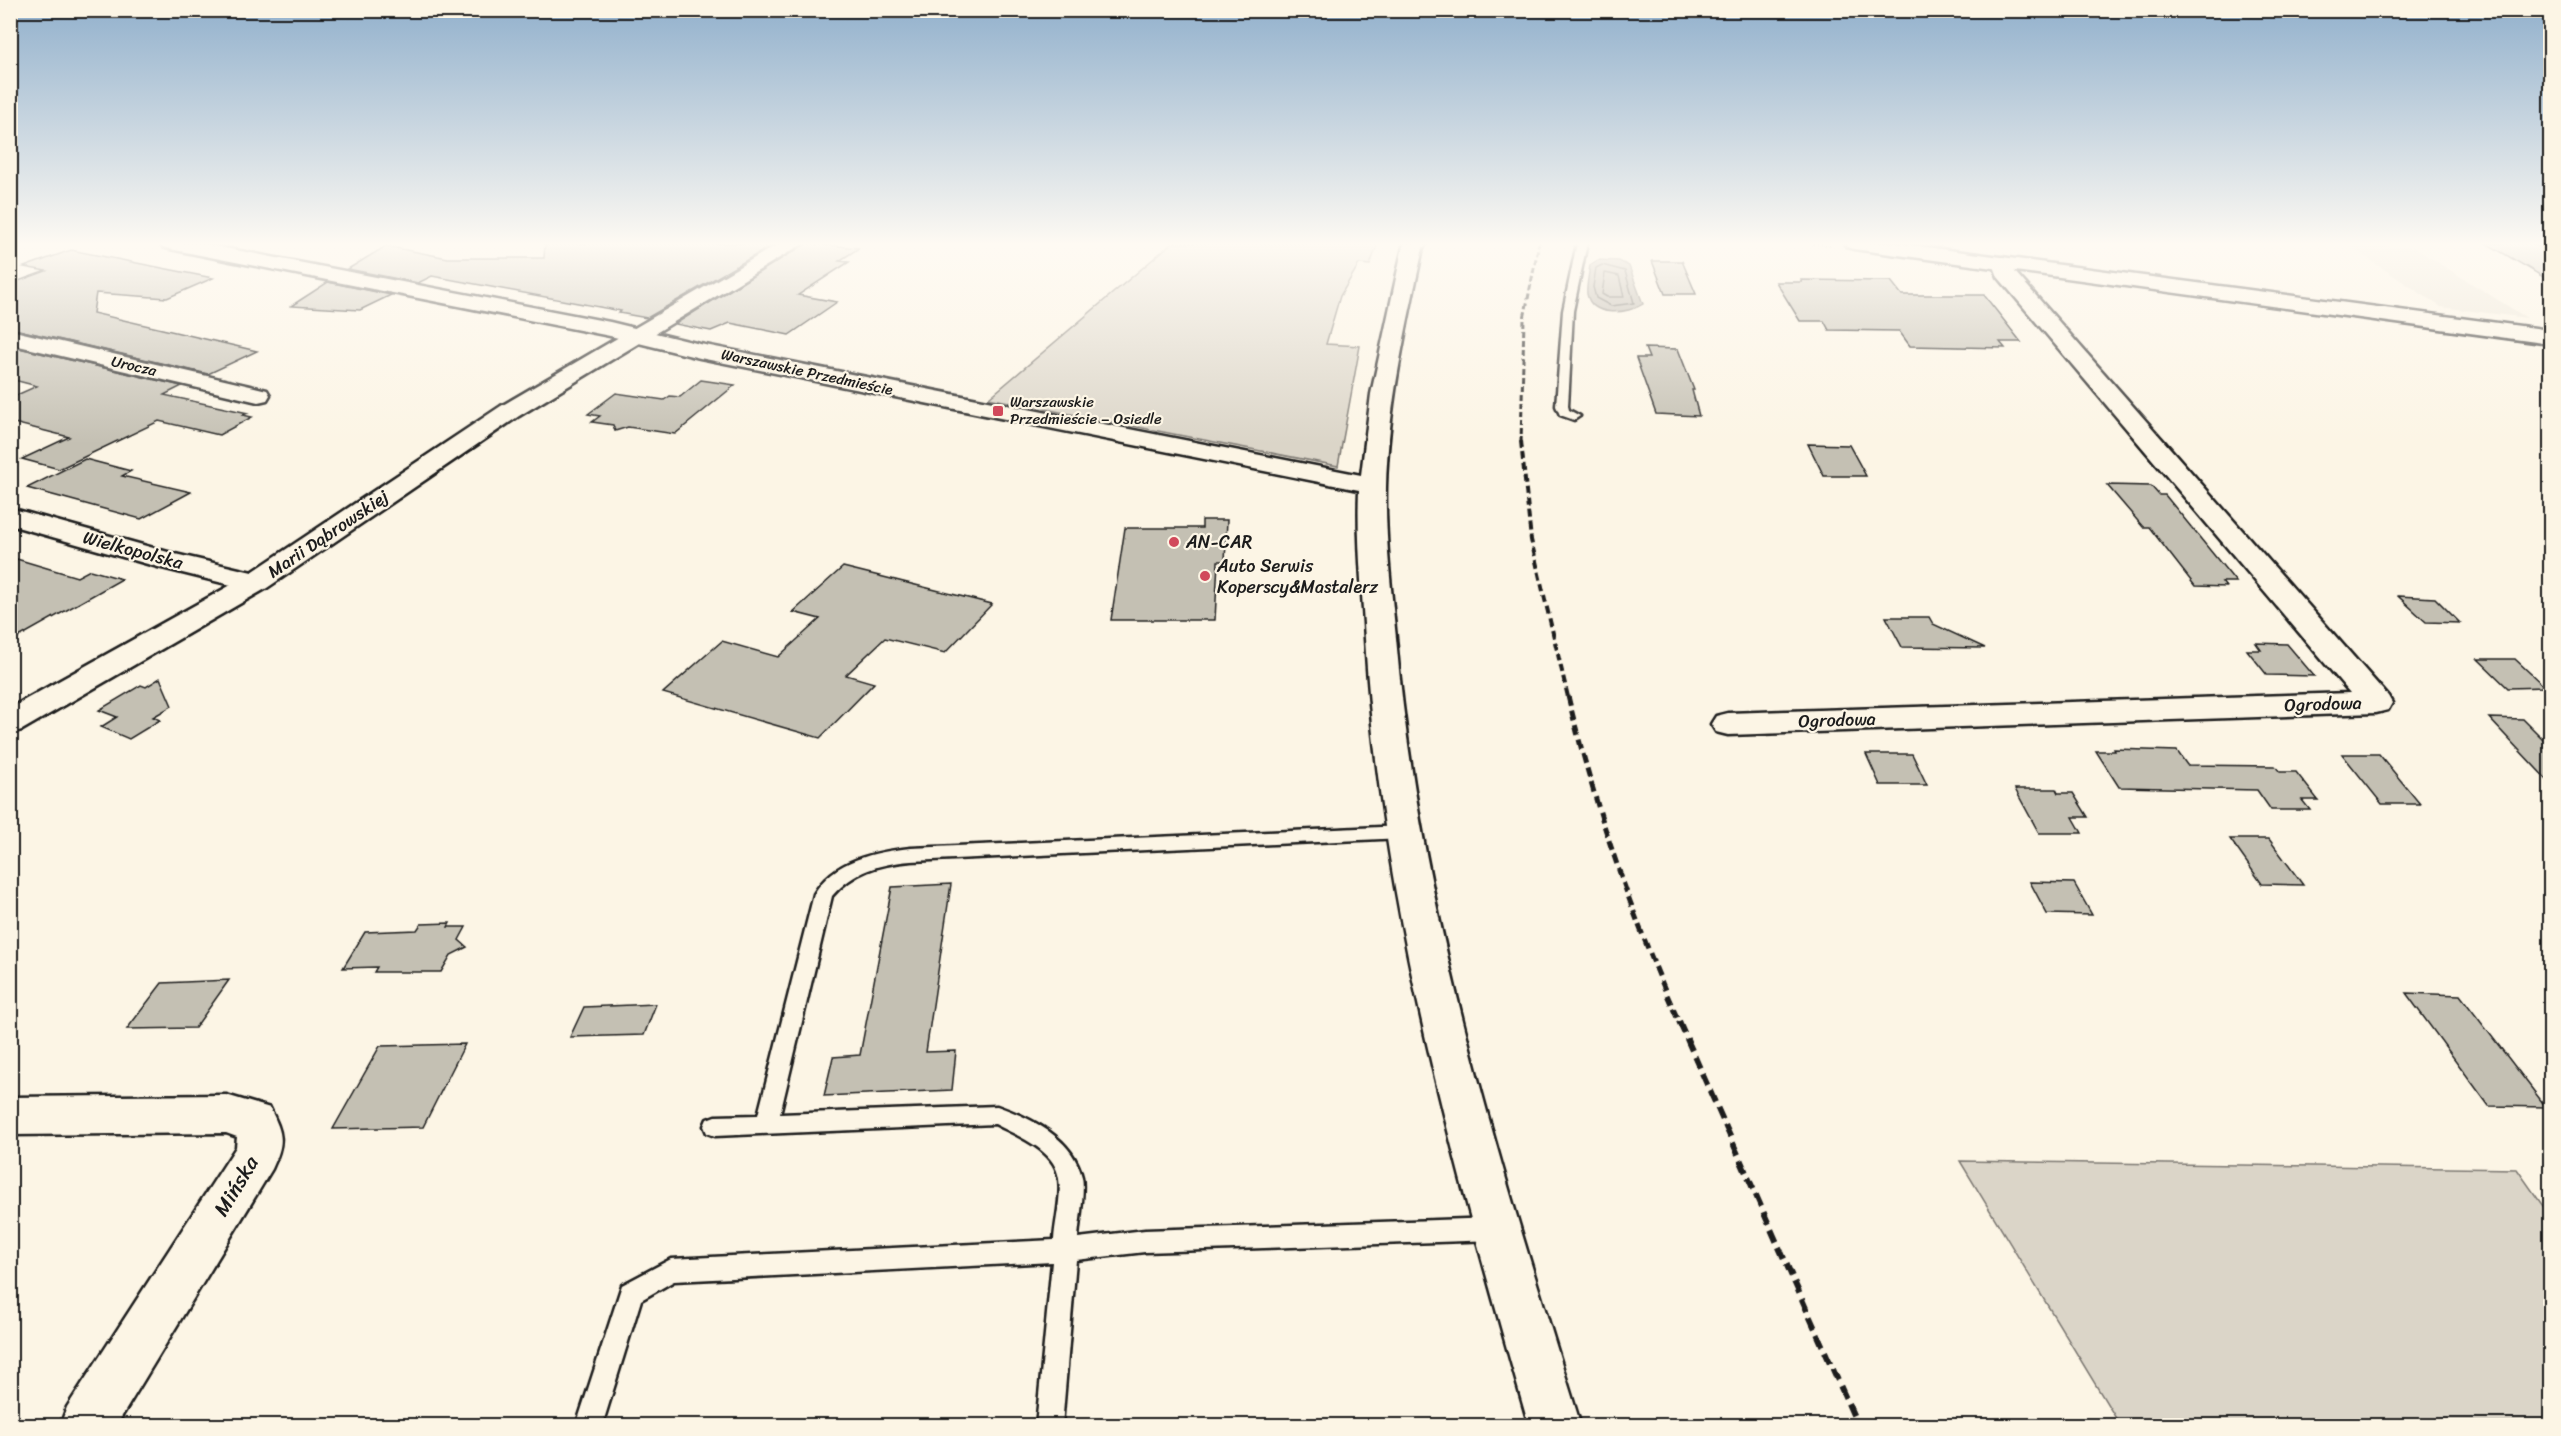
<svg xmlns="http://www.w3.org/2000/svg" width="2561" height="1436" font-family="Sriracha,sans-serif">
<rect width="100%" height="100%" fill="#fcf5e5"/>
<filter id="ink" filterUnits="userSpaceOnUse"><feTurbulence type="fractalNoise" baseFrequency=".0167" numOctaves="2"/><feDisplacementMap in="SourceGraphic" scale="12" xChannelSelector="R" yChannelSelector="G"/><feConvolveMatrix kernelMatrix="1 2 1 2 8 2 1 2 1" color-interpolation-filters="sRGB"/></filter>
<g filter="url(#ink)">
<polygon fill="#ebe5d6" points="2349,246 2413,247 2527,318 2441,307"/>
<g fill="#dbd5c8" stroke="#7c7872" stroke-width="1.5">
<polygon points="1172,243 1378,243 1370,265 1359,264 1340,296 1326,344 1360,346 1338,466 989,398"/>
<polygon points="1960,1161 2517,1169 2550,1216 2550,1425 2120,1425"/>
</g>
<path fill="#b0aba1" stroke="#75726c" stroke-width="1.5" d="M1598,260L1619,261L1629,266L1643,304C1628,314 1592,318 1587,294C1586,286 1589,274 1590,265Z"/>
<g fill="none" stroke-linecap="round" stroke-linejoin="round">
<g stroke="#575551" stroke-width="1.5">
<polygon points="1602,265 1625,271 1634,303 1611,306 1596,298 1593,287 1596,268"/>
<polygon points="1605,273 1619,276 1624,297 1607,297 1602,294"/>
</g>
</g>
<g fill="#c4c0b3" stroke="#1c1c1c" stroke-width="1.5">
<polygon points="545,243 776,243 647,318 619,313 621,311 432,276 418,283 348,269 386,246 448,258 544,258"/>
<polygon points="806,243 859,248 839,261 849,262 798,295 837,302 789,335 730,323 711,331 675,324"/>
<polygon points="2486,243 2532,243 2550,253 2550,281"/>
<polygon points="71,250 213,278 167,298 96,293 93,313 257,351 208,374 10,328 10,284 46,271 24,267"/>
<polygon points="1652,261 1682,261 1696,294 1665,294"/>
<polygon points="1801,280 1891,281 1902,295 1984,295 2021,342 2000,342 2005,348 1910,346 1899,331 1829,330 1824,321 1800,321 1776,282 1802,282"/>
<polygon points="328,282 391,295 360,310 291,306"/>
<polygon points="10,346 182,386 164,395 248,413 243,415 252,417 219,435 159,421 59,469 22,459 69,437 10,422 10,398 37,386 10,379"/>
<polygon points="1645,348 1678,349 1694,390 1692,390 1699,416 1656,414 1636,358 1649,358"/>
<polygon points="701,380 735,385 675,434 628,427 615,431 613,425 592,422 600,416 588,414 616,393 664,400 670,396 680,397"/>
<polygon points="1808,444 1849,445 1866,476 1824,476"/>
<polygon points="85,459 131,471 122,476 191,492 141,519 27,488"/>
<polygon points="2107,485 2151,486 2159,495 2165,495 2236,582 2222,582 2226,587 2195,586 2149,527 2143,527"/>
<polygon points="1202,520 1227,520 1225,561 1218,561 1215,620 1111,620 1125,528 1202,528"/>
<polygon points="10,557 77,577 90,570 122,579 10,642"/>
<polygon points="843,567 992,604 945,653 885,638 846,675 874,683 820,738 663,693 722,641 778,657 820,619 793,612"/>
<polygon points="2398,596 2435,598 2460,623 2426,622"/>
<polygon points="1886,617 1929,617 1933,624 1985,648 1902,647"/>
<polygon points="2256,643 2287,644 2314,676 2267,675 2247,650 2261,650"/>
<polygon points="2478,659 2515,659 2545,687 2508,688"/>
<polygon points="160,678 172,706 153,717 160,720 129,739 101,727 117,717 99,710 141,685 146,687"/>
<polygon points="2489,718 2523,719 2550,746 2550,783"/>
<polygon points="2114,749 2177,751 2187,765 2275,766 2280,772 2296,772 2318,800 2302,800 2310,810 2271,810 2257,790 2119,787 2096,751 2115,751"/>
<polygon points="1866,754 1912,754 1927,785 1880,785"/>
<polygon points="2342,754 2379,754 2420,804 2382,804"/>
<polygon points="2015,789 2056,789 2058,793 2073,793 2088,817 2073,817 2082,833 2039,833"/>
<polygon points="2230,839 2269,839 2303,885 2262,884"/>
<polygon points="2030,882 2074,883 2092,915 2047,914"/>
<polygon points="951,884 926,1052 956,1051 952,1090 824,1096 833,1057 860,1055 892,887"/>
<polygon points="450,923 448,927 466,927 459,940 467,947 451,955 441,972 374,972 377,967 343,968 365,932 417,930 421,924"/>
<polygon points="229,980 195,1028 127,1029 162,983"/>
<polygon points="2406,993 2460,995 2546,1107 2489,1106"/>
<polygon points="656,1004 644,1035 570,1037 584,1007"/>
<polygon points="465,1044 423,1127 333,1129 380,1046"/>
</g>
<g fill="none" stroke-linecap="round" stroke-linejoin="round">
<g stroke="#1c1c1c" stroke-width="5">
<g id="lane">
<polygon points="1577,243 1587,243 1573,311 1568,406 1569,410 1580,416 1574,420 1560,415 1556,406 1563,311"/>
<path d="M1403,826L1409,828L1412,832L1409,836L1403,838L911,861C879,864 854,871 832,896L780,1114L997,1106C1031,1118 1073,1138 1082,1177C1085,1192 1079,1222 1078,1238L1145,1230L1495,1218L1503,1221L1507,1229L1503,1237L1495,1240L1145,1252L1076,1260L1062,1426H1036L1052,1262L674,1281L641,1300L602,1426H576L622,1285L671,1259L1054,1240C1055,1221 1062,1198 1059,1179C1056,1150 1018,1136 995,1124L715,1136L707,1133L704,1126L707,1119L715,1116L758,1115L814,894C833,860 875,852 911,848Z"/>
</g>
</g>
<g stroke="#1c1c1c" stroke-width="5">
<g id="street">
<polygon points="780,243 804,243 519,416 267,588 22,730 10,733 10,708 231,585 158,567 10,525 10,508 175,554 252,572 501,406"/>
<polygon points="2003,257 2010,259 2015,272 2388,696 2392,703 2388,710 2376,713 1728,735 1716,732 1711,724 1716,716 1728,713 2350,693 1998,277 1993,263 1996,259"/>
<polygon points="10,330 267,390 270,395 267,400 258,402 10,344"/>
<path d="M226,1095L270,1108C283,1135 285,1141 272,1169L116,1426H60L67,1407L236,1147L237,1137L226,1133L10,1135V1097Z"/>
</g>
</g>
<g stroke="#1c1c1c" stroke-width="5">
<path id="secondary" d="M160,243H199L610,322L700,344L1361,475L1371,394L1403,246L1405,243H1427L1423,248C1406,327 1388,407 1386,487C1385,537 1391,588 1396,638C1419,909 1501,1168 1581,1426H1529C1455,1167 1381,908 1365,639C1362,590 1357,539 1359,490L700,358L610,336L170,249L163,247Z"/>
</g>
<g stroke="#1c1c1c" stroke-width="5">
<polygon id="primary" points="1844,243 1896,243 2550,330 2550,344 1854,249 1847,247"/>
</g>
<polyline stroke="#1c1c1c" stroke-width="2" stroke-dasharray="1 3" stroke-linecap="butt" points="1809,243 1830,246"/>
<use href="#lane" fill="#fcf5e5" fill-rule="evenodd"/>
<use href="#street" fill="#fcf5e5" fill-rule="evenodd"/>
<use href="#secondary" fill="#fcf5e5" fill-rule="evenodd"/>
<use href="#primary" fill="#fcf5e5" fill-rule="evenodd"/>
<polyline stroke="#1c1c1c" stroke-width="3" stroke-dasharray="6 3" stroke-linecap="butt" points="1521,443 1524,319 1539,243"/>
<polyline stroke="#1c1c1c" stroke-width="4" stroke-dasharray="8 4" stroke-linecap="butt" points="1521,441 1531,540 1568,697"/>
<path stroke="#1c1c1c" stroke-width="5" stroke-dasharray="10 5" stroke-linecap="butt" d="M1568,696C1595,808 1632,917 1679,1022"/>
<polyline stroke="#1c1c1c" stroke-width="6" stroke-dasharray="13 6" stroke-linecap="butt" points="1679,1021 1858,1426"/>
</g>
</g>
<linearGradient id="sky" x2="0" y2="1"><stop stop-color="#91b0cc"/><stop offset="0.55" stop-color="#fefaf3"/><stop offset="1" stop-color="#fefaf3" stop-opacity="0"/></linearGradient>
<rect width="2561" height="444" fill="url(#sky)"/>
<g fill="#d1495b" stroke="#fcf5e5" stroke-width="2">
<rect x="992" y="405" width="12" height="12" rx="3"/>
<circle cx="1174" cy="542" r="6"/>
<circle cx="1205" cy="576" r="6"/>
</g>
<g text-anchor="middle" stroke-width="4.5" stroke-linejoin="round" paint-order="stroke">
<g font-size="15" fill="#1c1c1c" stroke="#fcf5e5">
<text transform="translate(134 366) rotate(13)" y="5">Urocza</text>
<text transform="translate(807 372) rotate(12)" y="5">Warszawskie Przedmieście</text>
</g>
<g font-size="15" fill="#1c1c1c" stroke="#fcf5e5" text-anchor="start">
<text x="1010" y="407">Warszawskie<tspan x="1010" dy="17">Przedmieście – Osiedle</tspan></text>
</g>
<g font-size="18" fill="#1c1c1c" stroke="#fcf5e5">
<text transform="translate(328 534) rotate(-34)" y="6">Marii Dąbrowskiej</text>
<text transform="translate(133 550) rotate(15)" y="6">Wielkopolska</text>
<text transform="translate(2323 704) rotate(-2)" y="6">Ogrodowa</text>
<text transform="translate(1837 720) rotate(-2)" y="6">Ogrodowa</text>
</g>
<g font-size="18" fill="#1c1c1c" stroke="#fcf5e5" text-anchor="start">
<text x="1186" y="548">AN-CAR</text>
<text x="1217" y="572">Auto Serwis<tspan x="1217" dy="21">Koperscy&amp;Mastalerz</tspan></text>
</g>
<g font-size="21" fill="#1c1c1c" stroke="#fcf5e5">
<text transform="translate(236 1186) rotate(-59)" y="7">Mińska</text>
</g>
</g>
<rect width="2561" height="1436" fill="none" stroke="#fcf5e5" stroke-width="36"/>
<rect x="18" y="18" width="2525" height="1400" fill="none" stroke="#1c1c1c" stroke-width="2" filter="url(#ink)"/>
</svg>
